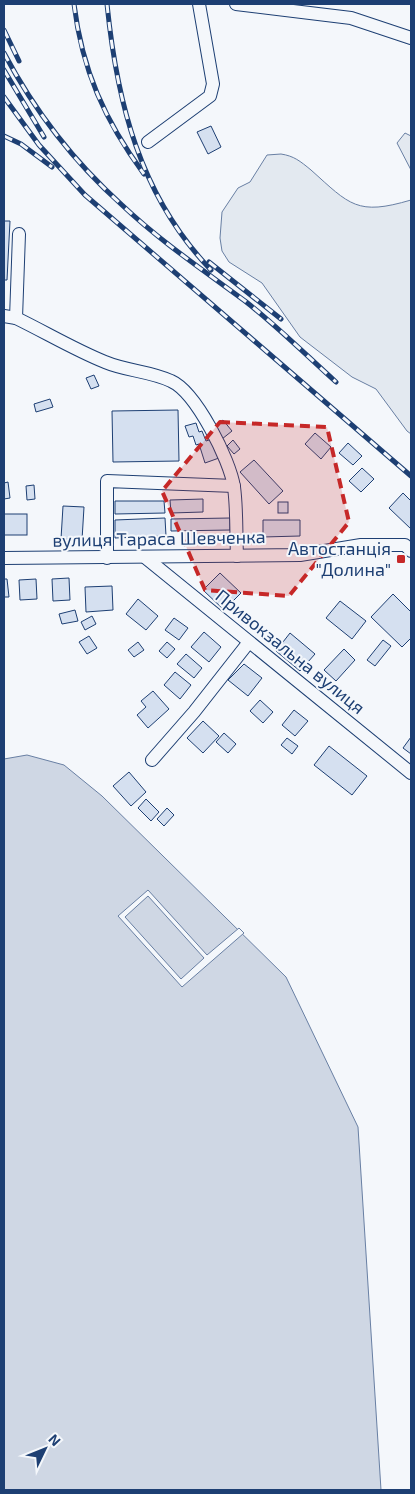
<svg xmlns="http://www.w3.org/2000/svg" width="415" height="1494" font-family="'Exo 2',sans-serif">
<rect width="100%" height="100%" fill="#f4f7fb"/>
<g fill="#e3e9f0" stroke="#687fa3">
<polygon points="405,133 411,136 411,170 397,143"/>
<path d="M281,154C294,156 300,161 311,170C350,205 357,216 411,200V434L407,431L376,389L352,377L300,337L262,283L229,262L222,251L220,238L222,212L238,188L250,182L267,155Z"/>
</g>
<polygon fill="#cfd7e4" stroke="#687fa3" points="27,755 64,765 102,796 286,977 358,1127 381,1490 4,1490 4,759"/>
<path fill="#f4f7fb" stroke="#687fa3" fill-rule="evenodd" d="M148,890L207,955L239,928L244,933L182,987L118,916ZM148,896L204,958L181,979L125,917Z"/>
<g fill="#d5e0f0" stroke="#1d3f73">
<polygon points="211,126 221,147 208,154 197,132"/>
<polygon points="4,221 10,221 7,280 4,280"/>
<polygon points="94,375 99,386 91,389 86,378"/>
<polygon points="50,399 53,407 36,412 34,404"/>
<polygon points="178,410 179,461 113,462 112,411"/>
<polygon points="223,420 232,431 222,439 214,427"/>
<polygon points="196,423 199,432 202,431 206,441 212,439 219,458 205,463 199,444 196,445 193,436 189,437 185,426"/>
<polygon points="315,433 331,447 321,459 305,444"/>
<polygon points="233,440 240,449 234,454 227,446"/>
<polygon points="348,443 362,456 353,465 339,453"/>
<polygon points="254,460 283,491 269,504 240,472"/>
<polygon points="362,468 374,479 361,492 349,481"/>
<polygon points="8,482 10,498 4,499 4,483"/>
<polygon points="34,485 35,499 27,500 26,486"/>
<polygon points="403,493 411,501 411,529 389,508"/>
<polygon points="203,499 203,512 171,513 170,500"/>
<polygon points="115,501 164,501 165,513 115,514"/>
<rect x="278" y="502" width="10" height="11"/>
<polygon points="63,506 84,507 82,540 61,539"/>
<rect x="4" y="514" width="23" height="21"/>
<polygon points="165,518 166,536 115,538 115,520"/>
<polygon points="230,518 230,530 171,531 171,519"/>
<polygon points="263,520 300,520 300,536 263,537"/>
<polygon points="220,573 241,593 224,610 203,590"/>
<polygon points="69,578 70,600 53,601 52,579"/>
<polygon points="4,579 7,579 9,597 4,597"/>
<polygon points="36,579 37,599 20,600 19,580"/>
<polygon points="112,586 113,610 86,612 85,587"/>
<polygon points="393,594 411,612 411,638 402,647 371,617"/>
<polygon points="138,599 158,616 146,630 126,614"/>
<polygon points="340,601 366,621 352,639 326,618"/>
<polygon points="75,610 78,621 62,624 59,614"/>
<polygon points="92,616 96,624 85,630 81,622"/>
<polygon points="174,618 188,628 179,640 165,630"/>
<polygon points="204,632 221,647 209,662 191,647"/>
<polygon points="290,633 315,654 300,671 276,651"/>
<polygon points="89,636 97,648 87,654 79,642"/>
<polygon points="383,640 391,646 375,666 367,660"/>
<polygon points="138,642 144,650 134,657 128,650"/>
<polygon points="167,642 175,649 167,658 159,651"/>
<polygon points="344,649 355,660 336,681 324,670"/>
<polygon points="186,654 202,668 194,678 177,664"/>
<polygon points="244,664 262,678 248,696 228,680"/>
<polygon points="175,672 191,685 180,699 164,685"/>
<polygon points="153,691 169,709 148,728 137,715 146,707 141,701"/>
<polygon points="260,700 273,712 263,723 250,711"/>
<polygon points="294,710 308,721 295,736 282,725"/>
<polygon points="203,721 219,736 203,753 187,738"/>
<polygon points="224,733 236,744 228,753 216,742"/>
<polygon points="411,737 411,754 403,748"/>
<polygon points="287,738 298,746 292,754 281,745"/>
<polygon points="329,746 367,776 352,795 314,765"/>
<polygon points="129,772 146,792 131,806 113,786"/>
<polygon points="146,799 159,812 151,821 138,808"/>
<polygon points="167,808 174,815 164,826 157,819"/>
</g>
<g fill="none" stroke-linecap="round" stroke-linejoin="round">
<g stroke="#1d3f73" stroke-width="14">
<g id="minor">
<polyline points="236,4 351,18 411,38"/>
<polyline points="148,142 210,96 213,84 199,4"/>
<path d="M4,316L16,318C45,332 75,350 105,362C126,371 150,371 171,381C196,392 230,460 234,487C237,509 236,533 237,556"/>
<polyline points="16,318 19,234"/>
<polyline points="4,558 300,555 361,545 405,545 411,551"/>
<polyline points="107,558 107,481 234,486"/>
<polyline points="146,558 411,773"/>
<polyline points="152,760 194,712 249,642"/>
</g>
</g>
<use href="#minor" stroke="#f4f7fb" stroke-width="12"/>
<g stroke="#1d3f73" stroke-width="5">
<g id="rail">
<path d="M74,4C82,70 105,121 144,174"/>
<path d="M107,4C117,103 140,196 211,270"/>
<polyline points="4,30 19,61"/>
<path d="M4,53C34,110 73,161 122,205C160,241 203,270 245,301C277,326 306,355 336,382"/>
<polyline points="4,70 44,137"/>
<polyline points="4,97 39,145 85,195 411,476"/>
<polyline points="4,136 21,144 52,167"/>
<polyline points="209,262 281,319"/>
</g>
</g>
<use href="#rail" stroke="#f4f7fb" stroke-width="3" stroke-dasharray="9" stroke-linecap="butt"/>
</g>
<path fill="#c62828" fill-opacity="0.2" stroke="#c62828" stroke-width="4" stroke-dasharray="10 6" stroke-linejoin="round" d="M220,422L327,427L349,522L289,596L205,590L162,491Z"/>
<rect fill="#c62828" stroke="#f4f7fb" stroke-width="2" x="396" y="554" width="10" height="10" rx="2.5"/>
<g text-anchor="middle" stroke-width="4" stroke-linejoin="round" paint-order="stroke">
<g font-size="18" fill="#1d3f73" stroke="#f4f7fb">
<text transform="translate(159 539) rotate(-1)" y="6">вулиця Тараса Шевченка</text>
<text transform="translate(290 652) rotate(39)" y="6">Привокзальна вулиця</text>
</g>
<g font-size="18" fill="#1d3f73" stroke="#f4f7fb" text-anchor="end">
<text x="391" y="555">Автостанція<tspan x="391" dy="21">"Долина"</tspan></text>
</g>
</g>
<rect width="415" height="1494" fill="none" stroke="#1d3f73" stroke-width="10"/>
<g transform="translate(45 1449) rotate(47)" stroke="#f4f7fb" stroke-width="4" paint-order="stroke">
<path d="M0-4L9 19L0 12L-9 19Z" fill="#1d3f73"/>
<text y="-8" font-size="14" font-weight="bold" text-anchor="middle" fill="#1d3f73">N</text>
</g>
</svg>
